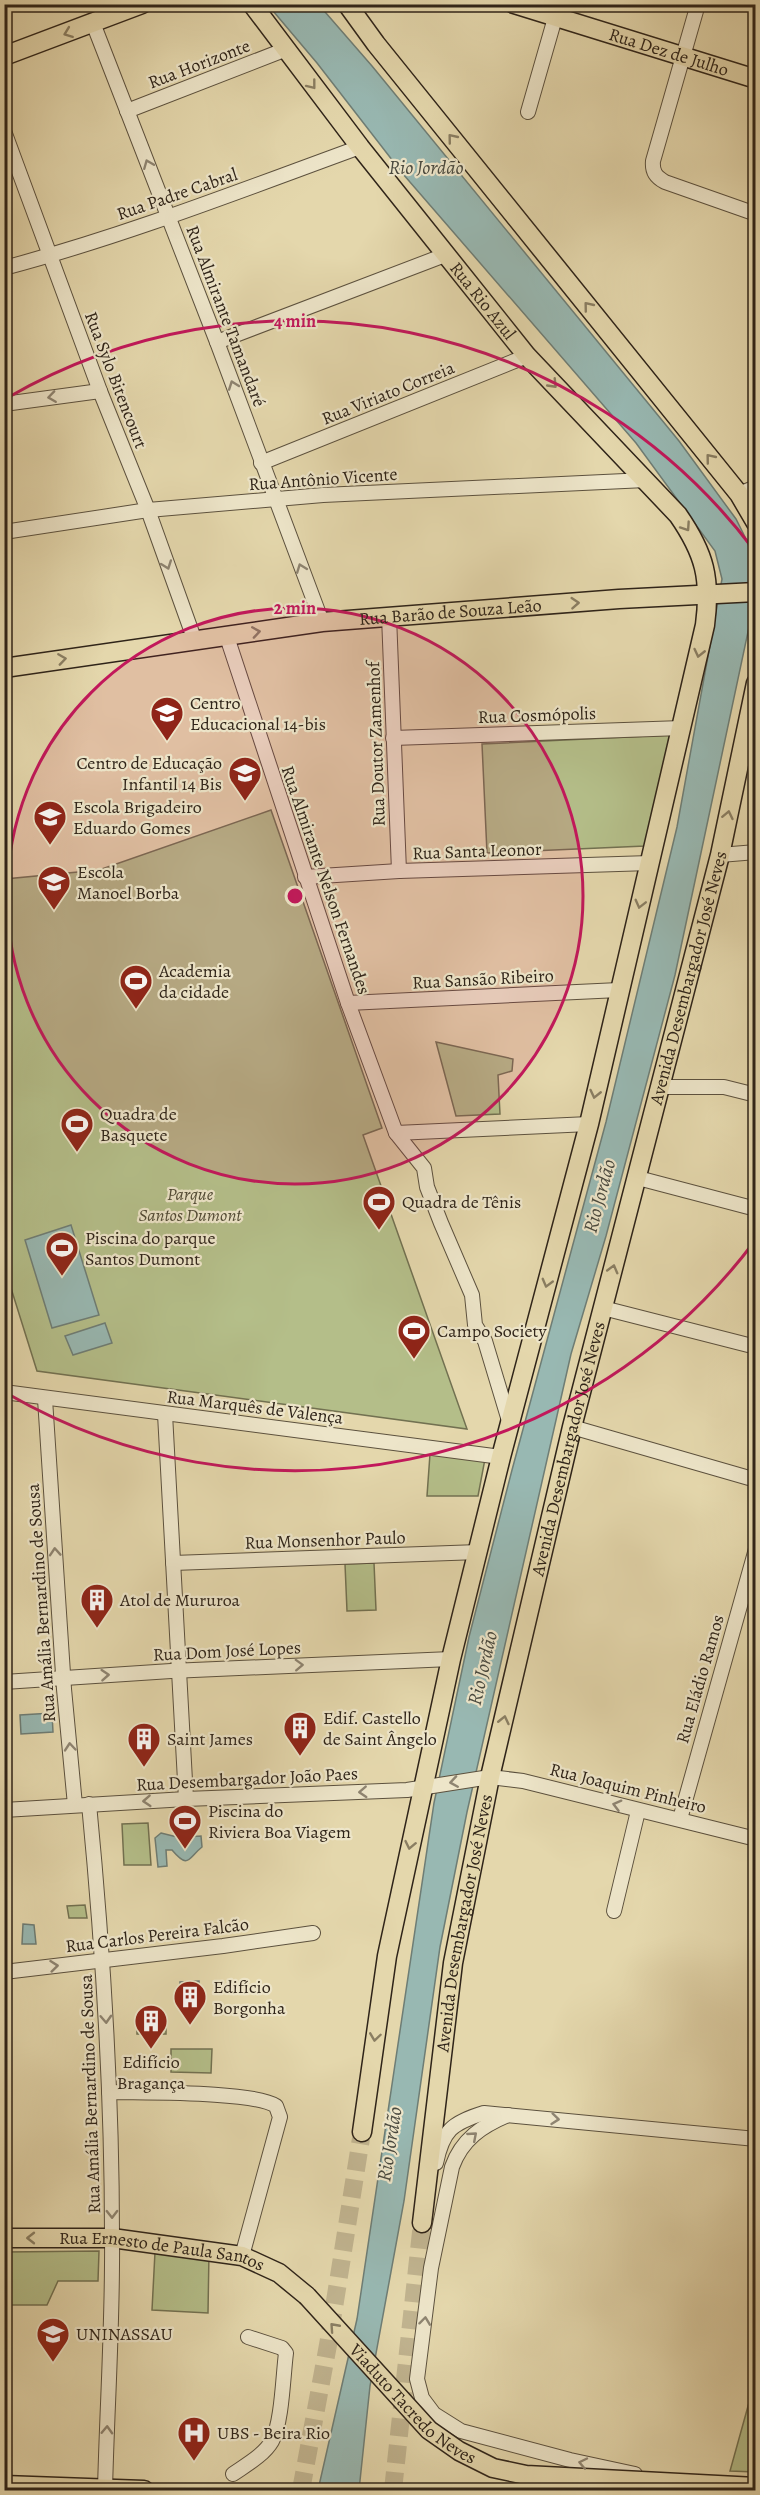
<svg xmlns="http://www.w3.org/2000/svg" width="760" height="2495" font-family="Alegreya,serif">
<rect width="100%" height="100%" fill="#e4d7ac"/>
<filter id="stains"><feTurbulence type="fractalNoise" baseFrequency=".00333" numOctaves="4"/><feColorMatrix values="0 0 0 0 .2 0 0 0 0 .09 0 0 0 0 .02 0 0 0 .5 -.17"/></filter>
<radialGradient id="worn" r=".72"><stop offset=".6" stop-color="#630" stop-opacity="0"/><stop offset="1" stop-color="#630" stop-opacity=".3"/></radialGradient>
<g fill="#b4be89" stroke="#727151" stroke-width="1.5">
<polygon points="669,735 671,738 645,846 487,853 482,744"/>
<polygon points="271,810 382,1128 363,1135 467,1429 37,1371 5,1269 5,879 99,870"/>
<polygon points="436,1042 513,1059 512,1071 498,1075 500,1114 456,1116"/>
<polygon points="430,1454 485,1459 478,1496 427,1496"/>
<polygon points="374,1563 376,1610 347,1611 345,1564"/>
<polygon points="148,1823 151,1865 124,1865 122,1824"/>
<polygon points="85,1905 87,1918 69,1918 67,1906"/>
<polygon points="166,2020 166,2034 137,2034 137,2021"/>
<polygon points="171,2049 212,2049 211,2073 171,2072"/>
<polygon points="99,2251 98,2281 58,2281 47,2305 5,2305 5,2252"/>
<polygon points="155,2252 209,2252 208,2313 152,2310"/>
<polygon points="755,2381 755,2472 730,2471"/>
</g>
<g fill="#98b8b2" stroke="#6e7d75" stroke-width="1.5">
<polygon points="268,5 319,5 372,66 679,441 736,519 748,543 756,581 755,599 675,975 606,1236 571,1354 467,1812 440,1947 404,2201 370,2386 359,2490 318,2490 357,2319 434,1803 469,1637 512,1470 606,1122 677,827 722,579 715,551 636,443 403,174 317,63"/>
<polygon points="71,1225 99,1315 52,1328 25,1240"/>
<polygon points="105,1323 112,1343 73,1355 65,1336"/>
<polygon points="52,1713 53,1732 21,1734 20,1715"/>
<path d="M161,1833L177,1837L182,1835L185,1837L201,1836L202,1847C188,1858 189,1870 172,1850H166L167,1866L158,1867L155,1838Z"/>
<polygon points="23,1924 34,1925 36,1944 22,1944"/>
<polygon points="199,1981 199,1994 180,1994 180,1982"/>
</g>
<g fill="none" stroke-linecap="round" stroke-linejoin="round">
<g stroke="#c0b38f" stroke-width="18" stroke-dasharray="18 9" stroke-linecap="butt">
<polyline points="301,2490 328,2345 362,2132"/>
<polyline points="393,2490 422,2223"/>
</g>
<g stroke="#5c513e" stroke-width="16">
<g id="minor">
<path d="M698,4L653,161C652,172 656,177 665,182L756,214"/>
<polyline points="93,23 217,342 322,622"/>
<polyline points="127,111 284,50"/>
<polyline points="528,112 559,4"/>
<polyline points="4,131 100,391 148,510 195,641"/>
<path d="M4,268C125,236 242,190 360,147"/>
<polyline points="217,342 445,255"/>
<polyline points="4,404 100,391"/>
<polyline points="261,463 527,356"/>
<polyline points="739,494 756,487"/>
<polyline points="4,532 148,510 323,495 646,480"/>
<polyline points="389,616 399,871"/>
<polyline points="227,637 348,1003 396,1133 424,1168 427,1187 441,1223 472,1295 475,1325 485,1341 510,1424"/>
<polyline points="393,738 682,728"/>
<polyline points="720,855 756,852"/>
<polyline points="305,877 399,871 650,863"/>
<polyline points="348,1003 619,990"/>
<polyline points="661,1087 724,1087 756,1095"/>
<polyline points="396,1133 589,1124"/>
<polyline points="638,1178 756,1209"/>
<polyline points="603,1308 756,1347"/>
<polyline points="4,1392 501,1457"/>
<polyline points="45,1399 64,1689 75,1805"/>
<polyline points="165,1414 186,1799"/>
<polyline points="572,1427 756,1480"/>
<polyline points="173,1563 479,1552"/>
<polyline points="4,1682 171,1671 451,1659"/>
<path d="M89,1804C103,1948 112,2091 112,2236C113,2321 107,2406 105,2490"/>
<polyline points="4,1810 186,1799 407,1790 490,1777 523,1781 756,1839"/>
<polyline points="680,1819 756,1549"/>
<polyline points="614,1911 638,1811"/>
<polyline points="4,1972 223,1946 313,1933"/>
<path d="M109,2092C144,2093 253,2091 276,2106L280,2117L242,2256"/>
<path d="M508,2115C482,2126 462,2139 452,2167L431,2268L417,2379L422,2398L434,2414L461,2431L570,2460L635,2474"/>
<path d="M436,2163C443,2130 452,2123 484,2113L756,2139"/>
<path d="M233,2474C246,2465 264,2455 272,2441C282,2423 283,2376 286,2353L282,2348L248,2337"/>
</g>
</g>
<g stroke="#2f2419" stroke-width="21">
<g id="major">
<path id="s1" d="M252,4L360,147L527,356L678,515C705,554 711,579 705,625L589,1124L501,1457L451,1659L387,1956L362,2132"/>
<polyline points="347,4 376,44 739,494 756,523"/>
<path id="s2" d="M514,4L756,79"/>
<polyline points="4,56 142,4"/>
<path id="s3" d="M4,668L322,622L619,599L756,592"/>
<path id="s4" d="M422,2223L453,1963L490,1777L572,1427L720,855L756,683"/>
<path id="s5" d="M4,2238H112L242,2256L279,2273L307,2296"/>
<polyline points="4,2485 144,2490"/>
</g>
</g>
<use href="#minor" stroke="#ede5c9" stroke-width="14"/>
<use href="#major" stroke="#e4d7ac" stroke-width="18"/>
<g stroke="#2f2419" stroke-width="21" stroke-linecap="butt">
<g id="major-bridge">
<path id="s6" d="M307,2296L429,2430L459,2451L493,2468L526,2475L756,2487"/>
</g>
</g>
<use href="#major-bridge" stroke="#e4d7ac" stroke-width="18"/>
</g>
<defs><path id="oneway-chevron" d="M-2-3.5L2.5 0L-2 3.5" fill="none" stroke-width="1.6" stroke-linecap="round" stroke-linejoin="round" transform="scale(1.5)"/></defs>
<g stroke="#8a7e62">
<use href="#oneway-chevron" transform="translate(68 33) rotate(159)"/>
<use href="#oneway-chevron" transform="translate(312 85) rotate(52)"/>
<use href="#oneway-chevron" transform="translate(452 138) rotate(-129)"/>
<use href="#oneway-chevron" transform="translate(588 306) rotate(-129)"/>
<use href="#oneway-chevron" transform="translate(553 384) rotate(46)"/>
<use href="#oneway-chevron" transform="translate(710 458) rotate(-129)"/>
<use href="#oneway-chevron" transform="translate(686 527) rotate(56)"/>
<use href="#oneway-chevron" transform="translate(575 603) rotate(-4)"/>
<use href="#oneway-chevron" transform="translate(256 632) rotate(-9)"/>
<use href="#oneway-chevron" transform="translate(699 653) rotate(103)"/>
<use href="#oneway-chevron" transform="translate(62 659) rotate(-8)"/>
<use href="#oneway-chevron" transform="translate(728 815) rotate(-78)"/>
<use href="#oneway-chevron" transform="translate(640 904) rotate(104)"/>
<use href="#oneway-chevron" transform="translate(595 1094) rotate(103)"/>
<use href="#oneway-chevron" transform="translate(613 1269) rotate(-75)"/>
<use href="#oneway-chevron" transform="translate(547 1283) rotate(105)"/>
<use href="#oneway-chevron" transform="translate(504 1720) rotate(-77)"/>
<use href="#oneway-chevron" transform="translate(410 1845) rotate(102)"/>
<use href="#oneway-chevron" transform="translate(375 2037) rotate(98)"/>
<use href="#oneway-chevron" transform="translate(31 2238) rotate(-180)"/>
<use href="#oneway-chevron" transform="translate(334 2327) rotate(-132)"/>
</g>
<g stroke="#8e8471">
<use href="#oneway-chevron" transform="translate(148 164) rotate(-112)"/>
<use href="#oneway-chevron" transform="translate(233 385) rotate(-110)"/>
<use href="#oneway-chevron" transform="translate(52 397) rotate(172)"/>
<use href="#oneway-chevron" transform="translate(167 565) rotate(70)"/>
<use href="#oneway-chevron" transform="translate(301 568) rotate(-111)"/>
<use href="#oneway-chevron" transform="translate(55 1552) rotate(-94)"/>
<use href="#oneway-chevron" transform="translate(299 1665) rotate(-2)"/>
<use href="#oneway-chevron" transform="translate(105 1675) rotate(-4)"/>
<use href="#oneway-chevron" transform="translate(70 1747) rotate(-95)"/>
<use href="#oneway-chevron" transform="translate(454 1782) rotate(171)"/>
<use href="#oneway-chevron" transform="translate(363 1792) rotate(177)"/>
<use href="#oneway-chevron" transform="translate(147 1801) rotate(176)"/>
<use href="#oneway-chevron" transform="translate(617 1805) rotate(-165)"/>
<use href="#oneway-chevron" transform="translate(54 1966) rotate(-6)"/>
<use href="#oneway-chevron" transform="translate(106 2019) rotate(87)"/>
<use href="#oneway-chevron" transform="translate(555 2119) rotate(6)"/>
<use href="#oneway-chevron" transform="translate(473 2136) rotate(-41)"/>
<use href="#oneway-chevron" transform="translate(112 2214) rotate(89)"/>
<use href="#oneway-chevron" transform="translate(425 2321) rotate(-83)"/>
<use href="#oneway-chevron" transform="translate(107 2430) rotate(-88)"/>
<use href="#oneway-chevron" transform="translate(583 2463) rotate(-168)"/>
</g>
<circle cx="295" cy="896" r="288" fill="#c2185b" fill-opacity=".12"/>
<g fill="none" stroke="#c2185b" stroke-width="3">
<circle cx="295" cy="896" r="288"/>
<path d="M754 1242A575 575 0 0 1 8 1394M7 398A575 575 0 0 1 754 550"/>
</g>
<defs>
<g id="school-pin" transform="scale(1.725)"><path d="M0 17L-7.5 6A9.5 9.5 0 1 1 7.5 6Z" fill="#8f2418" stroke="#ede5c9"/><path d="M0-5L7-2L0 1L-7-2ZM-4 1L0 2.5L4 1V4Q0 6-4 4Z" fill="#fff"/></g>
<g id="stadium-pin" transform="scale(1.725)"><path d="M0 17L-7.5 6A9.5 9.5 0 1 1 7.5 6Z" fill="#8f2418" stroke="#ede5c9"/><path d="M0-5a6.5 5 0 1 0 0 10a6.5 5 0 1 0 0-10ZM-3.5-1.8h7v3.6h-7Z" fill="#fff"/></g>
<g id="building-pin" transform="scale(1.725)"><path d="M0 17L-7.5 6A9.5 9.5 0 1 1 7.5 6Z" fill="#8f2418" stroke="#ede5c9"/><path d="M-4-6H4V6H1V3H-1V6H-4ZM-2.5-4.3h1.7v1.8h-1.7ZM.8-4.3h1.7v1.8H.8ZM-2.5-1h1.7V.8h-1.7ZM.8-1h1.7V.8H.8Z" fill="#fff"/></g>
<g id="university-pin" transform="scale(1.725)"><path d="M0 17L-7.5 6A9.5 9.5 0 1 1 7.5 6Z" fill="#8f2418" stroke="#ede5c9"/><path d="M0-5L7-2L0 1L-7-2ZM-4 1L0 2.5L4 1V4Q0 6-4 4Z" fill="#fff"/></g>
<g id="hospital-pin" transform="scale(1.725)"><path d="M0 17L-7.5 6A9.5 9.5 0 1 1 7.5 6Z" fill="#8f2418" stroke="#ede5c9"/><path d="M-5-5h3v3.5h4V-5h3V5h-3V1.5h-4V5h-3Z" fill="#fff"/></g>
</defs>
<g fill-rule="evenodd">
<use href="#school-pin" x="167" y="713"/>
<use href="#school-pin" x="245" y="773"/>
<use href="#school-pin" x="50" y="817"/>
<use href="#school-pin" x="54" y="882"/>
<use href="#stadium-pin" x="136" y="981"/>
<use href="#stadium-pin" x="77" y="1124"/>
<use href="#stadium-pin" x="379" y="1202"/>
<use href="#stadium-pin" x="62" y="1248"/>
<use href="#stadium-pin" x="414" y="1331"/>
<use href="#building-pin" x="97" y="1600"/>
<use href="#building-pin" x="300" y="1728"/>
<use href="#building-pin" x="144" y="1739"/>
<use href="#stadium-pin" x="185" y="1821"/>
<use href="#building-pin" x="190" y="1997"/>
<use href="#building-pin" x="151" y="2021"/>
<use href="#university-pin" x="53" y="2334"/>
<use href="#hospital-pin" x="194" y="2433"/>
</g>
<g text-anchor="middle" stroke-width="4.5" stroke-linejoin="round" paint-order="stroke">
<g font-size="18" fill="#2f2419" stroke="#ede5c9">
<text dy="6" stroke="none"><textPath href="#s2" startOffset="162">Rua Dez de Julho</textPath></text>
<text transform="translate(199 64) rotate(-21)" y="6">Rua Horizonte</text>
<text transform="translate(177 194) rotate(-19)" y="6">Rua Padre Cabral</text>
<text dy="6" stroke="none"><textPath href="#s1" startOffset="376">Rua Rio Azul</textPath></text>
<text transform="translate(226 316) rotate(69)" y="6">Rua Almirante Tamandaré</text>
<text transform="translate(116 380) rotate(69)" y="6">Rua Sylo Bitencourt</text>
<text transform="translate(388 393) rotate(-22)" y="6">Rua Viriato Correia</text>
<text transform="translate(323 479) rotate(-4)" y="6">Rua Antônio Vicente</text>
<text dy="6" stroke="none"><textPath href="#s3" startOffset="450">Rua Barão de Souza Leão</textPath></text>
<text transform="translate(537 715) rotate(-2)" y="6">Rua Cosmópolis</text>
<text transform="translate(376 744) rotate(-92)" y="6">Rua Doutor Zamenhof</text>
<text transform="translate(477 851) rotate(-2)" y="6">Rua Santa Leonor</text>
<text transform="translate(326 880) rotate(71)" y="6">Rua Almirante Nelson Fernandes</text>
<text dy="6" stroke="none"><textPath href="#s4" startOffset="1275">Avenida Desembargador José Neves</textPath></text>
<text transform="translate(483 979) rotate(-3)" y="6">Rua Sansão Ribeiro</text>
<text transform="translate(255 1407) rotate(7)" y="6">Rua Marquês de Valença</text>
<text dy="6" stroke="none"><textPath href="#s4" startOffset="789">Avenida Desembargador José Neves</textPath></text>
<text transform="translate(325 1540) rotate(-2)" y="6">Rua Monsenhor Paulo</text>
<text transform="translate(41 1603) rotate(-94)" y="6">Rua Amália Bernardino de Sousa</text>
<text transform="translate(227 1651) rotate(-3)" y="6">Rua Dom José Lopes</text>
<text transform="translate(700 1679) rotate(-74)" y="6">Rua Eládio Ramos</text>
<text transform="translate(247 1779) rotate(-3)" y="6">Rua Desembargador João Paes</text>
<text transform="translate(628 1788) rotate(14)" y="6">Rua Joaquim Pinheiro</text>
<text dy="6" stroke="none"><textPath href="#s4" startOffset="303">Avenida Desembargador José Neves</textPath></text>
<text transform="translate(157 1935) rotate(-7)" y="6">Rua Carlos Pereira Falcão</text>
<text transform="translate(90 2094) rotate(-92)" y="6">Rua Amália Bernardino de Sousa</text>
<text dy="6" stroke="none"><textPath href="#s5" startOffset="159">Rua Ernesto de Paula Santos</textPath></text>
<text dy="6" stroke="none"><textPath href="#s6" startOffset="152">Viaduto Tacredo Neves</textPath></text>
</g>
<g font-size="18" fill="#2f2419" stroke="#ede5c9" text-anchor="start">
<text x="190" y="709">Centro<tspan x="190" dy="21">Educacional 14-bis</tspan></text>
<text x="222" y="769" text-anchor="end">Centro de Educação<tspan x="222" dy="21">Infantil 14 Bis</tspan></text>
<text x="73" y="813">Escola Brigadeiro<tspan x="73" dy="21">Eduardo Gomes</tspan></text>
<text x="77" y="878">Escola<tspan x="77" dy="21">Manoel Borba</tspan></text>
<text x="159" y="977">Academia<tspan x="159" dy="21">da cidade</tspan></text>
<text x="100" y="1120">Quadra de<tspan x="100" dy="21">Basquete</tspan></text>
<text x="402" y="1208">Quadra de Tênis</text>
<text x="85" y="1244">Piscina do parque<tspan x="85" dy="21">Santos Dumont</tspan></text>
<text x="437" y="1337">Campo Society</text>
<text x="120" y="1606">Atol de Mururoa</text>
<text x="323" y="1724">Edif. Castello<tspan x="323" dy="21">de Saint Ângelo</tspan></text>
<text x="167" y="1745">Saint James</text>
<text x="208" y="1817">Piscina do<tspan x="208" dy="21">Riviera Boa Viagem</tspan></text>
<text x="213" y="1993">Edifício<tspan x="213" dy="21">Borgonha</tspan></text>
<text x="151" y="2068" text-anchor="middle">Edifício<tspan x="151" dy="21">Bragança</tspan></text>
<text x="76" y="2340">UNINASSAU</text>
<text x="217" y="2439">UBS - Beira Rio</text>
</g>
<g font-size="18" font-style="italic" fill="#504a35" stroke="#ede5c9">
<text x="190" y="1200">Parque<tspan x="190" dy="21">Santos Dumont</tspan></text>
</g>
<g font-size="20" font-style="italic" fill="#49493f" stroke="#ede5c9">
<text x="426" y="174">Rio Jordão</text>
<text transform="translate(599 1196) rotate(-75)" y="7">Rio Jordão</text>
<text transform="translate(482 1668) rotate(-77)" y="7">Rio Jordão</text>
<text transform="translate(389 2144) rotate(-81)" y="7">Rio Jordão</text>
</g>
</g>
<circle cx="295" cy="896" r="9" fill="#c2185b" stroke="#ede5c9" stroke-width="3"/>
<g font-size="18" text-anchor="middle" font-weight="bold" fill="#c2185b" stroke="#ede5c9" stroke-width="4.5" stroke-linejoin="round" paint-order="stroke">
<text x="295" y="327">4 min</text>
<text x="295" y="614">2 min</text>
</g>
<rect width="760" height="2495" fill="none" stroke="#e4d7ac" stroke-width="24"/>
<rect x="6" y="6" width="748" height="2483" fill="none" stroke="#2f2419" stroke-width="3"/>
<rect x="12" y="12" width="736" height="2471" fill="none" stroke="#2f2419" stroke-width="1.5"/>
<rect width="100%" height="100%" filter="url(#stains)"/>
<rect width="100%" height="100%" fill="url(#worn)"/>
</svg>
